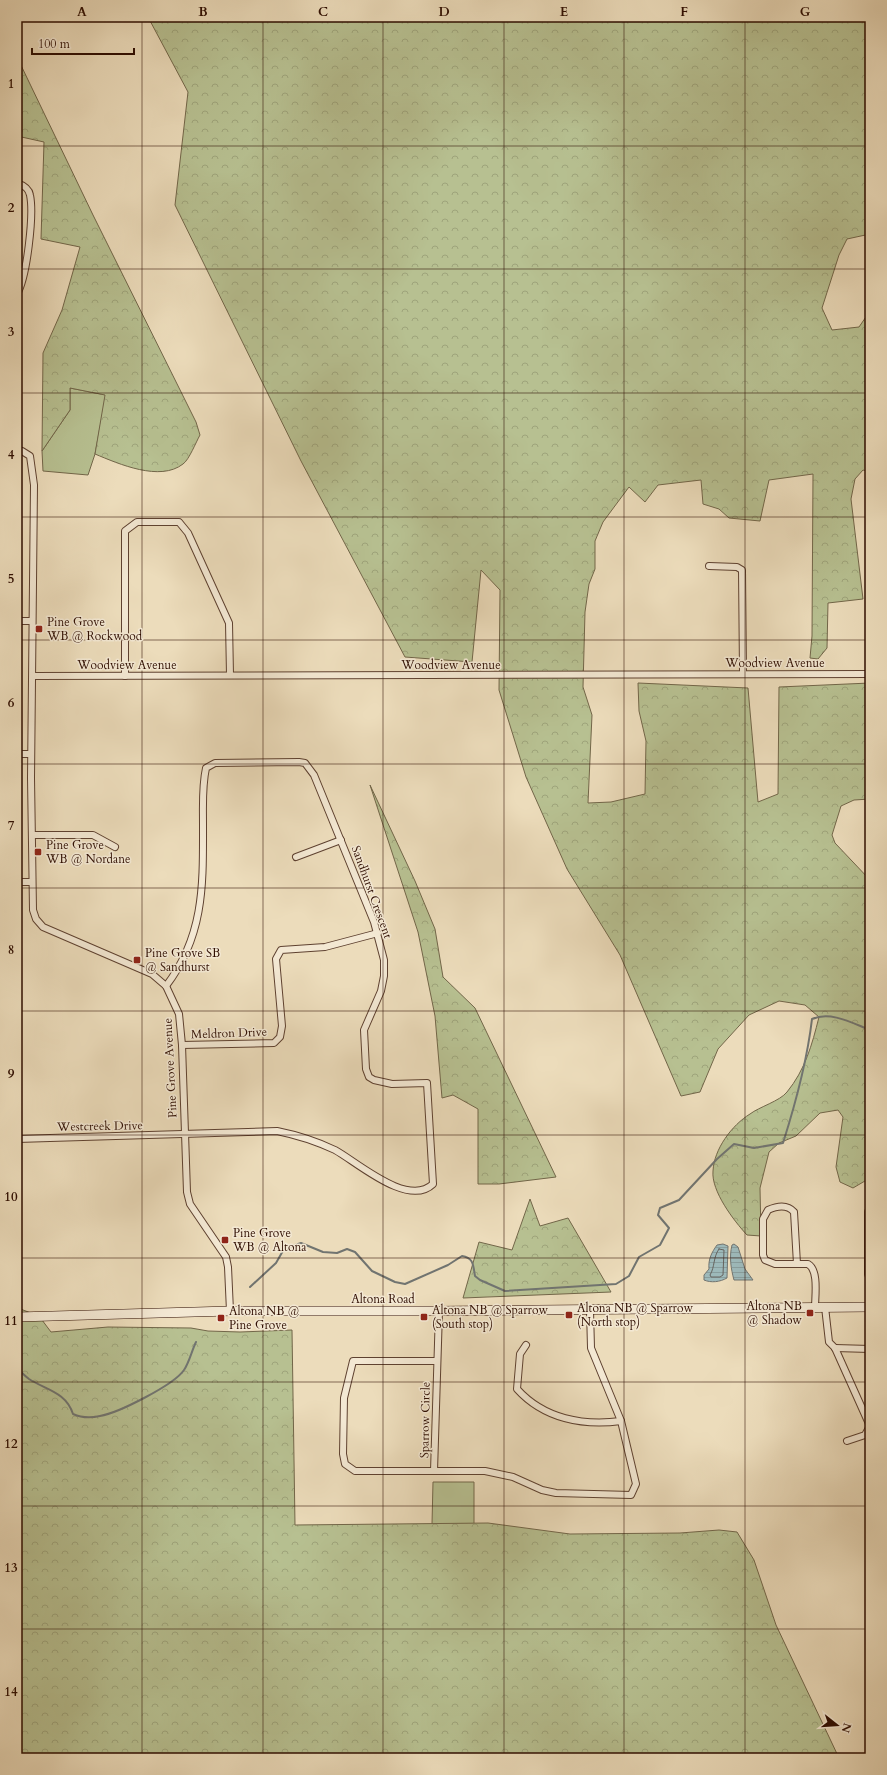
<svg xmlns="http://www.w3.org/2000/svg" width="887" height="1775" font-family="Cardo,serif">
<defs>
<pattern id="forest-crowns" width="20" height="18" patternUnits="userSpaceOnUse"><rect width="20" height="18" fill="#b7c091"/><path d="M2 6a3 3 0 1 1 6 0M12 15a3 3 0 1 1 6 0" fill="none" stroke="#9ea47b"/></pattern>
<pattern id="water-rules" width="6" height="5" patternUnits="userSpaceOnUse"><rect width="6" height="5" fill="#9db9ba"/><path d="M0 2.5h6" fill="none" stroke="#889e9e"/></pattern>
</defs>
<rect width="100%" height="100%" fill="#ecdcbb"/>
<filter id="stains"><feTurbulence type="fractalNoise" baseFrequency=".005" numOctaves="4"/><feColorMatrix values="0 0 0 0 .2 0 0 0 0 .09 0 0 0 0 .02 0 0 0 .5 -.17"/></filter>
<radialGradient id="worn" r=".72"><stop offset=".6" stop-color="#630" stop-opacity="0"/><stop offset="1" stop-color="#630" stop-opacity=".3"/></radialGradient>
<g fill="#b7c091" stroke="#726649">
<polygon points="70,388 106,395 95,454 88,475 43,471 42,451 70,410"/>
<polygon points="433,1482 474,1482 474,1524 432,1524"/>
</g>
<g fill="url(#forest-crowns)" stroke="#726649">
<path d="M148,17H870V234L847,239L839,255L822,308L832,330L859,327L870,311V472L863,470L855,479L851,499L863,599L828,603L827,648L818,659L810,658L812,636L813,474L769,480L760,521L729,518L719,509L703,504L701,480L658,485L645,502L629,487L603,522L595,541V569L589,584L585,612L583,687L592,715L588,803L611,802L645,794L646,741L639,711L638,683L748,688L758,802L778,794L779,687L870,683V799L854,800L841,806L832,835L835,843L870,880V1178L853,1188L840,1182L836,1167L843,1117L838,1110L820,1113L796,1136L779,1143L769,1152L760,1188L761,1236L747,1235C734,1221 711,1191 713,1171C714,1149 732,1125 750,1114C759,1107 780,1101 787,1092C805,1070 812,1045 819,1017L805,1005L779,1001L749,1015L718,1049L700,1092L681,1096L620,955L567,869L526,777L499,690L500,590L481,570L472,662L405,657L301,461L175,205L188,92Z"/>
<path d="M17,57L93,215L196,422L200,435C196,442 189,460 183,464C160,482 119,464 95,454L105,395L70,388V410L42,451L43,353L62,310L80,247L41,239L44,142L17,136Z"/>
<polygon points="370,785 415,881 435,929 443,977 475,1008 556,1177 499,1184 478,1184 478,1109 453,1095 442,1098 435,1016 418,932"/>
<polygon points="530,1199 540,1226 568,1218 611,1292 463,1298 479,1242 512,1250"/>
<polygon points="17,1305 23,1310 39,1316 51,1332 108,1327 191,1328 208,1331 240,1332 292,1330 295,1525 488,1523 570,1534 680,1533 719,1530 737,1532 754,1560 776,1625 839,1758 446,1758 303,1754 269,1755 263,1758 17,1758"/>
</g>
<g fill="url(#water-rules)" stroke="#717470">
<path d="M723,1244L728,1246L727,1278C720,1282 711,1283 704,1280V1275L709,1269C708,1259 712,1252 717,1245Z"/>
<path d="M734,1244L738,1247L745,1269L753,1280H734C731,1269 729,1257 732,1245Z"/>
</g>
<g fill="none" stroke-linecap="round" stroke-linejoin="round">
<path stroke="#66635e" stroke-width="1" d="M719,1249L724,1250L723,1275L720,1277H711L710,1275C715,1267 713,1257 719,1249Z"/>
<g stroke="#717470" stroke-width="2">
<path d="M250,1287L276,1263L284,1249L301,1243L323,1252L337,1253L347,1249L355,1252L372,1271L395,1282L405,1284L448,1265L462,1256C474,1258 473,1265 475,1276L480,1280L505,1291L616,1284L629,1276L639,1257L660,1245L669,1228L658,1215L660,1208L679,1200L717,1159L734,1144L754,1148L783,1143C796,1102 807,1062 812,1019C831,1011 852,1023 870,1030"/>
<path d="M17,1368C21,1372 25,1376 29,1379C46,1390 66,1392 73,1414C82,1418 91,1418 100,1416C118,1413 174,1385 184,1370C189,1363 192,1350 196,1342"/>
<polyline points="130,1758 146,1755 156,1758"/>
<polyline points="237,1758 241,1756"/>
</g>
<g stroke="#5e4130" stroke-width="8">
<g id="street">
<path d="M17,183C23,185 29,189 30,195C34,215 27,277 17,294"/>
<polyline points="17,450 22,451 30,456 34,485 31,778 33,910 36,919 43,927 152,974 166,986 179,1014 182,1045 187,1192 190,1204 226,1257 228,1267 230,1311"/>
<polyline points="709,566 737,567 742,570 743,673"/>
<polyline points="17,621 32,621"/>
<polyline points="33,676 870,674"/>
<polyline points="125,676 125,531 137,522 179,522 188,533 229,623 230,675"/>
<polyline points="17,754 31,754"/>
<polyline points="32,835 93,835 115,847"/>
<polyline points="296,857 341,840"/>
<polyline points="17,882 32,882"/>
<polyline points="182,1045 274,1043 280,1037 282,1026 276,959 281,950 325,947 378,933"/>
<path d="M17,1139L277,1131C297,1135 316,1141 335,1150C357,1162 408,1208 433,1184L427,1083L392,1084L374,1080L369,1077L366,1069L364,1030L381,991L384,976V960L374,922L314,775L305,763L299,762L215,763L206,768C202,786 203,804 203,823C203,883 205,935 166,986"/>
<polyline points="868,1212 868,1274 870,1280"/>
<path d="M797,1264L794,1212C787,1204 777,1206 768,1210L763,1219V1255L765,1260L775,1264H808C819,1270 815,1296 815,1308"/>
<polyline points="825,1307 829,1342 835,1348 870,1426 865,1435 847,1441"/>
<path d="M526,1345L520,1354L517,1389C544,1419 583,1426 621,1421"/>
<polyline points="835,1348 870,1349"/>
<polyline points="437,1361 353,1361 344,1398 343,1454 345,1464 355,1471 485,1471 513,1477 542,1490 556,1493 631,1495 636,1484 621,1421 591,1348 590,1310"/>
<polyline points="434,1471 439,1311"/>
</g>
</g>
<g stroke="#2e0d01" stroke-width="10">
<polyline id="secondary" points="17,1317 230,1311 439,1311 870,1307"/>
</g>
<use href="#street" stroke="#f3e8d3" stroke-width="6"/>
<use href="#secondary" stroke="#f3e8d3" stroke-width="9"/>
</g>
<path fill="none" stroke="#2e0d01" stroke-width="1" stroke-opacity="0.55" d="M142,17V1758M263,17V1758M383,17V1758M504,17V1758M624,17V1758M745,17V1758M17,146H870M17,269H870M17,393H870M17,517H870M17,640H870M17,764H870M17,888H870M17,1011H870M17,1135H870M17,1258H870M17,1382H870M17,1506H870M17,1629H870"/>
<g fill="#8f2418" stroke="#f3e8d3" stroke-width="1.5">
<rect x="35" y="625" width="8" height="8" rx="2"/>
<rect x="34" y="848" width="8" height="8" rx="2"/>
<rect x="133" y="956" width="8" height="8" rx="2"/>
<rect x="221" y="1236" width="8" height="8" rx="2"/>
<rect x="806" y="1309" width="8" height="8" rx="2"/>
<rect x="565" y="1311" width="8" height="8" rx="2"/>
<rect x="420" y="1313" width="8" height="8" rx="2"/>
<rect x="217" y="1314" width="8" height="8" rx="2"/>
</g>
<g text-anchor="middle" stroke-width="3" stroke-linejoin="round" paint-order="stroke">
<g font-size="12" fill="#2e0d01" stroke="#f3e8d3" text-anchor="start">
<text x="47" y="626">Pine Grove<tspan x="47" dy="14">WB @ Rockwood</tspan></text>
<text x="46" y="849">Pine Grove<tspan x="46" dy="14">WB @ Nordane</tspan></text>
<text x="145" y="957">Pine Grove SB<tspan x="145" dy="14">@ Sandhurst</tspan></text>
<text x="233" y="1237">Pine Grove<tspan x="233" dy="14">WB @ Altona</tspan></text>
<text x="802" y="1310" text-anchor="end">Altona NB<tspan x="802" dy="14">@ Shadow</tspan></text>
<text x="577" y="1312">Altona NB @ Sparrow<tspan x="577" dy="14">(North stop)</tspan></text>
<text x="432" y="1314">Altona NB @ Sparrow<tspan x="432" dy="14">(South stop)</tspan></text>
<text x="229" y="1315">Altona NB @<tspan x="229" dy="14">Pine Grove</tspan></text>
</g>
<g font-size="12" fill="#2e0d01" stroke="#f3e8d3">
<text x="775" y="667">Woodview Avenue</text>
<text x="127" y="669">Woodview Avenue</text>
<text x="451" y="669">Woodview Avenue</text>
<text transform="translate(372 892) rotate(70)" y="4">Sandhurst Crescent</text>
<text transform="translate(229 1033) rotate(-2)" y="4">Meldron Drive</text>
<text transform="translate(170 1068) rotate(-93)" y="4">Pine Grove Avenue</text>
<text transform="translate(100 1126) rotate(-1)" y="4">Westcreek Drive</text>
<text x="383" y="1303">Altona Road</text>
<text transform="translate(425 1420) rotate(-89)" y="4">Sparrow Circle</text>
</g>
</g>
<rect width="887" height="1775" fill="none" stroke="#ecdcbb" stroke-width="44"/>
<g transform="translate(837 1725) rotate(107)" stroke="#f3e8d3" stroke-width="3" paint-order="stroke">
<path d="M0-3L7 15L0 10L-7 15Z" fill="#2e0d01"/>
<text y="-6" font-size="11" font-weight="bold" text-anchor="middle" fill="#2e0d01">N</text>
</g>
<path d="M32 48v6h102v-6" fill="none" stroke="#2e0d01" stroke-width="2"/>
<text x="38" y="48" font-size="12" fill="#2e0d01" stroke="#f3e8d3" stroke-width="3" paint-order="stroke">100 m</text>
<rect x="22" y="22" width="843" height="1731" fill="none" stroke="#2e0d01" stroke-width="1.5"/>
<g font-size="13" text-anchor="middle" font-weight="bold" fill="#2e0d01">
<text x="82" y="16">A</text>
<text x="203" y="16">B</text>
<text x="323" y="16">C</text>
<text x="444" y="16">D</text>
<text x="564" y="16">E</text>
<text x="684" y="16">F</text>
<text x="805" y="16">G</text>
<text x="11" y="88">1</text>
<text x="11" y="212">2</text>
<text x="11" y="336">3</text>
<text x="11" y="459">4</text>
<text x="11" y="583">5</text>
<text x="11" y="707">6</text>
<text x="11" y="830">7</text>
<text x="11" y="954">8</text>
<text x="11" y="1078">9</text>
<text x="11" y="1201">10</text>
<text x="11" y="1325">11</text>
<text x="11" y="1448">12</text>
<text x="11" y="1572">13</text>
<text x="11" y="1696">14</text>
</g>
<rect width="100%" height="100%" filter="url(#stains)"/>
<rect width="100%" height="100%" fill="url(#worn)"/>
</svg>
